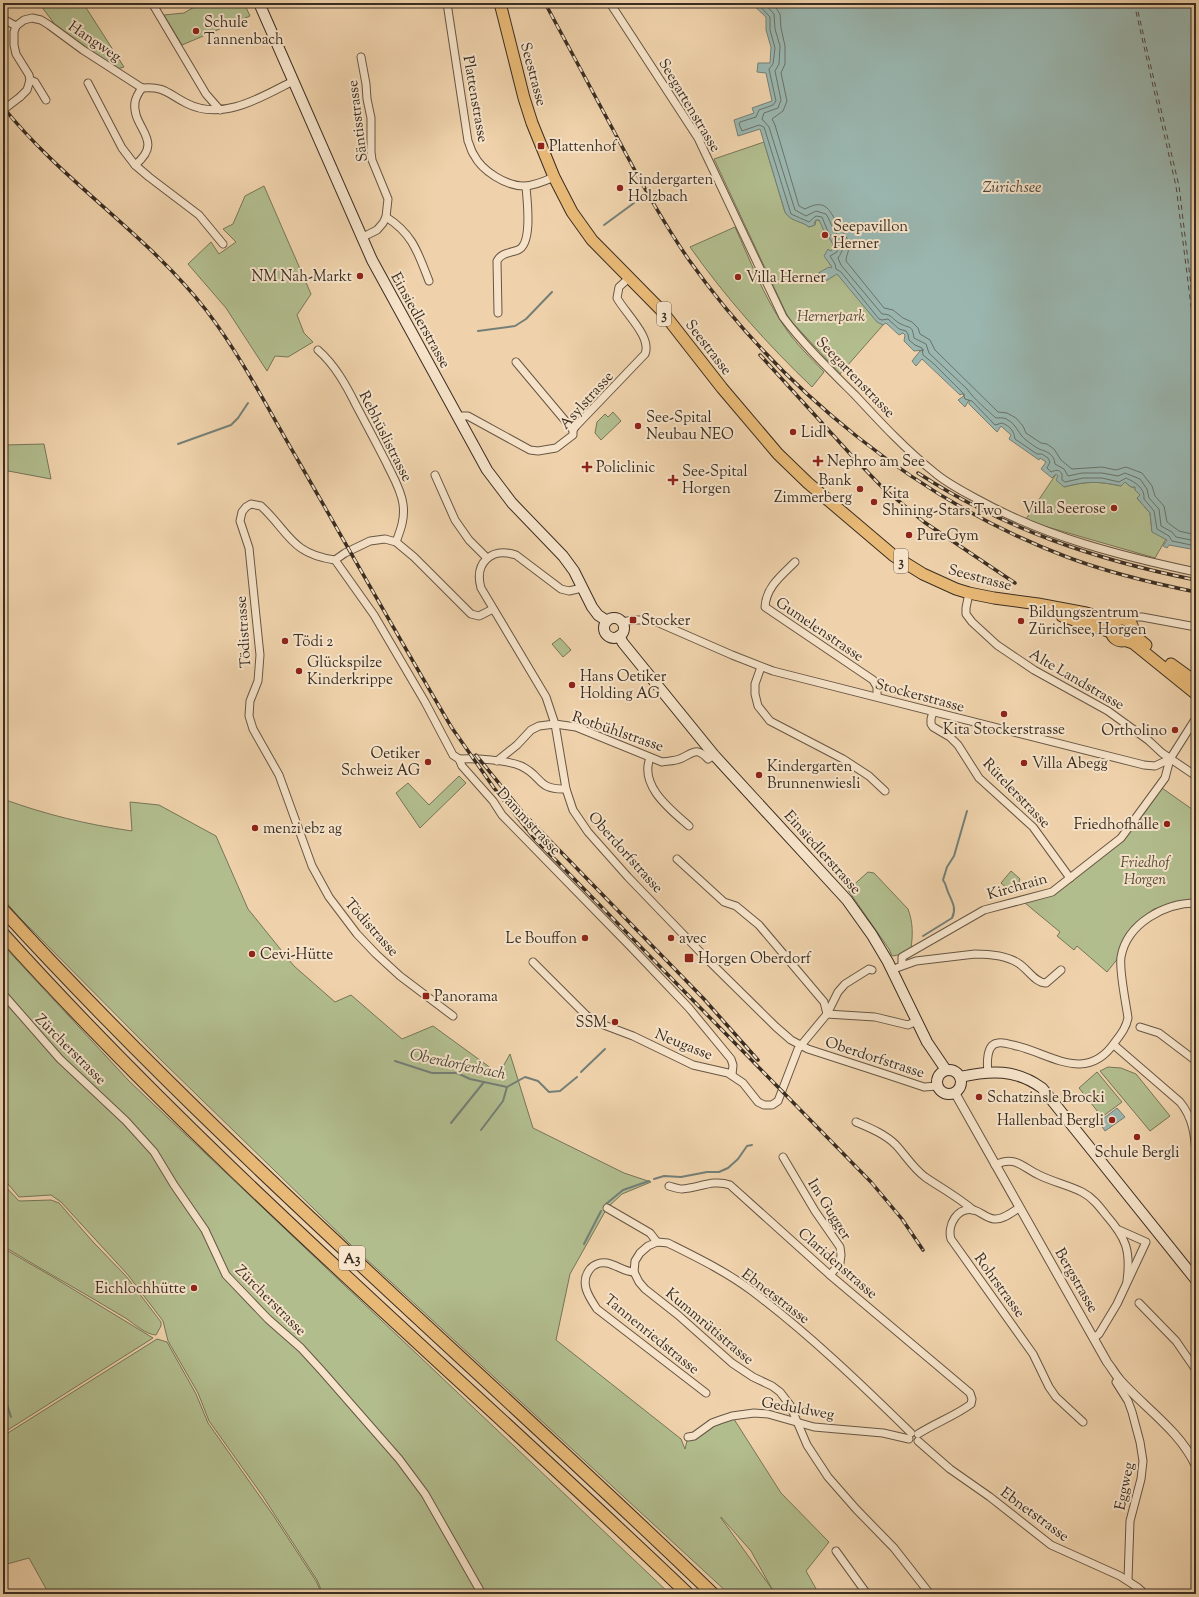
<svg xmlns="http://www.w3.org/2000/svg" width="1199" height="1597" font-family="'Sorts Mill Goudy',serif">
<rect width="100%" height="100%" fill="#efd2ab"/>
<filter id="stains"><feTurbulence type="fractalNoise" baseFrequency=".005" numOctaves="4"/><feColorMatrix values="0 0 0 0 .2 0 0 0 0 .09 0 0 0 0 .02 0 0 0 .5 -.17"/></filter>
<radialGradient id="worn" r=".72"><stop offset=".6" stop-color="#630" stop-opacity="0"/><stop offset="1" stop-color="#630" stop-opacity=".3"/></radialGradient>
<g fill="#b2bd8e" stroke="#767558" fill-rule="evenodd">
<polygon points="39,3 83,3 124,67 117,69 87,49 54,24 53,22"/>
<polygon points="201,3 244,3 250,16 182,45 164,15 184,13"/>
<path d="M764,142L785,212C791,222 801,220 809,227L815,225L816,220H819L833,244L834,249L830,251L829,263L832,267L821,284L837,273L883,325L840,374L792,322L787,315L714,159Z"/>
<polygon points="264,186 311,294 297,315 304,333 313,342 288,357 275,356 267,371 226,308 188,264 211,242 219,254 236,242 223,229 233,224 245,196"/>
<path d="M735,227C750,260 763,295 784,326C795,343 810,357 824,372L812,387C767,344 726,298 690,247Z"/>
<polygon points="613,412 621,421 601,440 595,433 597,422 605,414 608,417"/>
<polygon points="3,441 5,445 44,444 51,479 3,470"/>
<path d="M1056,474L1059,476L1064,487C1087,481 1098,481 1121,486L1125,482L1131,487H1135V490L1141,495L1137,498L1150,513L1152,531L1166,539L1155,558L1037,524L1026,519Z"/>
<polygon points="560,638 571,650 563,657 552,644"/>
<polygon points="459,776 466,783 420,828 396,793 408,783 429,805"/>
<polygon points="1162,788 1196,812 1196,900 1182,901 1154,909 1133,925 1122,942 1119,957 1107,972 1077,946 1074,950 1057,936 1060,932 1025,903 1054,894 1118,843 1138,822"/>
<path d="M3,799C47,815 85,824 132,831L130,802L159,805L216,836L248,909L294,966L335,1002L351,995L402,1039L433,1026L499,1074L510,1054L533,1128L624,1173L651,1182L622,1194L607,1208L570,1274L556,1340L681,1439L685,1449L688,1437L732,1416L781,1493L829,1542L806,1571L819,1594H729L351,1245L161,1060L20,918L3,899ZM721,1517L751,1551L772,1589L721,1518Z"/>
<polygon points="1011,871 1020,879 1019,881 1021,885 1019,889 1016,890 1013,887 1010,891 1001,883"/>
<path d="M868,872L874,873L908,909C913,922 913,935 911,948L898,955L892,956L889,949L848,890Z"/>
<polygon points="3,945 129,1081 670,1594 323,1594 317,1580 262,1495 209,1421 198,1393 168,1341 163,1321 128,1275 61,1202 51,1195 19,1197 3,1178"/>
<polygon points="1108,1067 1121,1068 1136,1074 1170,1116 1150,1131 1100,1071"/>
<polygon points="1097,1072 1122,1102 1102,1117 1079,1088"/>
<path d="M3,1184L19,1201L51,1200L59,1203L94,1243L126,1276L161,1322V1326L156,1335C147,1335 134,1324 127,1319C86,1294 44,1271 3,1246Z"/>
<polygon points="3,1248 53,1277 153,1338 3,1433"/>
<polygon points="157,1339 167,1342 196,1394 208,1423 273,1515 316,1581 322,1594 49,1594 29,1558 7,1564 3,1568 3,1436"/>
</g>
<g fill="#9ab6af" stroke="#747f77">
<path d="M751,3H1196V550L1169,545L1167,548L1163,546L1167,540L1152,532L1150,513L1137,498L1140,495L1135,490V487H1131L1125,482L1121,486C1098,481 1087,481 1064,487L1056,480L1058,476L1056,474L1052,478L1041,469L1046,462L1040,458L1039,460L1009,439L1011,435L1001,426L997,432L969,404V400L965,407L958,400L965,395L962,394L960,395L922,359L916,366L912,361L920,351L924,350L914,351L904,341L905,335L903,333L899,335L886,323L883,325L877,322L837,274L821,284L815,275L829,267L830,268L832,267L824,256L828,249L830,251L834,249L833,244L828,236L824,238L821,233L824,231L819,220H816L814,223L815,225L809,227C802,221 791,222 785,212L760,129L738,136L734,120L754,113L752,108L772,101L766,73L757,72L758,63H770L771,47L766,30V17Z"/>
<polygon points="1117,1108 1125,1117 1105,1131 1099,1122"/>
</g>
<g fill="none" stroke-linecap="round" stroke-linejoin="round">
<g stroke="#6a7268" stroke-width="1">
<path d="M757,3L770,17V30L775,48L773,64L769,69L776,101L773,105L759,110L756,117L740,122L739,124L742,131L759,125L764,127L791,214L809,222L816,216L822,217L828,232L838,245L837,252L830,256L835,264L836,269L841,272L879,319L882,320L888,319L899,329L906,331L908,334L909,340L915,345L922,348L923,355L934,364L963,393L965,399L972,401L995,425L1002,423C1010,426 1014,431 1015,439L1037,454H1042L1048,458L1050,462L1047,468L1051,472C1056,470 1059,469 1062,474V480L1065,482L1083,478H1102L1119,482L1126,478C1135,482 1145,488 1144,499L1154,511L1157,529L1169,536L1172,541L1196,546"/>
<path d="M764,3L774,14L775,29L780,46L779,64L775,71L781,100L778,108L764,113L762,119L769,127L795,210L806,216L816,211L826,214C829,218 830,223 833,228C840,240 848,244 838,258L841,265L882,314C893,314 892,320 901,324C911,329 912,325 914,338L926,344L929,353L967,389C973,398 987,410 996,418C1000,418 1004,417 1008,420C1017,425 1018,434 1026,440C1030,443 1035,447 1039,449C1048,452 1054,454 1055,464L1064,469L1068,476L1082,473H1102L1118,476L1125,473L1140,479L1147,489L1149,498L1159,509L1161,526L1172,532L1176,537L1196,541"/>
<path d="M773,3L780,14L781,28L785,46V64L781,73L787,101L783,111L772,119L775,125L799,206L805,209C827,197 830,212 839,227C843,232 847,237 849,243C850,250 846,255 846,261L884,308L893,310L903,318L912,322L918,328L920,334L930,340L935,350L998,412L1007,413L1016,418L1023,426L1026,433L1041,443L1047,444L1054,449L1061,460L1072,469L1102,467L1116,470L1126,467L1142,473L1152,486L1155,496L1164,506L1167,522L1179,531L1196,535"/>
</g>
<g stroke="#747f77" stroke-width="2">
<polyline points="604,225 634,203"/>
<polyline points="478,331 515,326 526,319 552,292"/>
<polyline points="178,444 231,425 238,418 248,403"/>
<path d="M923,936L952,918C957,908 952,902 948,892C946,887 946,884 943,880L947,867L954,856L967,811"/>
<polyline points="395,1061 432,1073 457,1073 470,1079 507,1087 525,1077 538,1081 549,1092 560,1091 577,1077"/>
<polyline points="581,1072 605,1049"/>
<polyline points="451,1123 484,1082"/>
<polyline points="481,1130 503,1101 507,1087"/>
<polyline points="654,1179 664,1176 681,1177 707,1172 719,1172 728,1168 738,1159 747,1146 752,1145"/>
<polyline points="606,1204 623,1190 649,1181"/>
<polyline points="584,1244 601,1211"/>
<polyline points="3,1392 11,1417"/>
</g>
<g stroke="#4d483e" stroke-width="1" stroke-dasharray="5 4" stroke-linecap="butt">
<polyline points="1134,3 1176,186 1196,346"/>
<polyline points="1136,3 1179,186 1196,327"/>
</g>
<g stroke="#675644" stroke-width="9">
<g id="minor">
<polyline points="152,3 206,94 220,110"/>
<path d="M447,3L468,141C470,145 471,151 474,155C482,171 506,186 524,186C534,186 545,181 554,177"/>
<path d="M610,3L698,138L783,317C804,345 830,370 855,395C880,422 906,450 935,473C948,484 964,492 979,500C1046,537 1121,556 1196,572"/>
<polyline points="3,19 16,26"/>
<polyline points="361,57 366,84 367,99 371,118 371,152 372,160 388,199 386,217 383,223 377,230 361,238"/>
<polyline points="30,80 35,82 46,100"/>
<polyline points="88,83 122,148 135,165 149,177 199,215 223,244"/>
<path d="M142,88C165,86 168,94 186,103C222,122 262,97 293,81"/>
<polyline points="20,97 27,90 30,80 29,75 16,54 14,45 14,32 16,26 24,20 32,18 41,20 49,25 83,50 142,88"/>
<path d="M135,165C166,140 131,128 135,102C136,97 139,92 142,88"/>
<path d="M386,217C413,234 418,253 429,281"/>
<path d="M498,313L497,261C501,253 510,253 518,250C533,244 527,200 526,187"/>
<path d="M318,350C335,365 346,385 356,405C366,424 376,442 386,462C392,475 401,489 403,504C405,518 401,529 396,542"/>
<polyline points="516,362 573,430"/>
<path d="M458,418L462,416H468L530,450L538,451L556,448L573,435V430L576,426L645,354C652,337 625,313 617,298L619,287L629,278"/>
<polyline points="435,475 455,520 469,540 487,558"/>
<polyline points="335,560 374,615 425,702 453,755 459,759 462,766 493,801 502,815 632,948 689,1008 731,1059 733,1065 732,1075"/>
<path d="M795,562C782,575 766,587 765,607L873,680L877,687V696"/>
<path d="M582,588L569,591L561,589L516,555C491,547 474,563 481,588L546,697L555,724L566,789L573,810L588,832L628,877L706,958L776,1027L791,1040L808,1049L885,1074L924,1087L938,1086"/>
<polyline points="969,593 966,608 966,614 972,622 997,645 1034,670 1108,711 1148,740 1162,753 1196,776"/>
<polyline points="1128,620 1135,617 1142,617 1196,627"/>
<polyline points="622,622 633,620 652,620 732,655 773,671 1144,765 1155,766 1170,759 1196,718"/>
<polyline points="761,667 755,684 755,694 758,706 770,721 843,759 869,776 885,791"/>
<polyline points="933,712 931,719 931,724 933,727 950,737 958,745 979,778 1033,827 1070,878"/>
<path d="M650,758C639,786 671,810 689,826"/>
<path d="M459,759C475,758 507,760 521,766C543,776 536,790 566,789"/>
<path d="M497,761L517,745L531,730L539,726L555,724L576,727L662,762C669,761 676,761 682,758C694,752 697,747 708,759L714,755"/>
<polyline points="677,859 724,902 736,906 759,925 824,1002 827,1014 875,1017 908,1025 917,1021"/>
<polyline points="533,962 586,1015 596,1022 633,1036 693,1065 728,1073 743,1083 758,1102 764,1105 772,1105 778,1101 798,1049 827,1014 838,992 845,984 869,969 872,970"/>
<polyline points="902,965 902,957 984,910 1052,892 1121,838 1165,778 1170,759"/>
<path d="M891,970L916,961L975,954C988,954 1007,956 1018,963C1028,969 1035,983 1046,983L1061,970"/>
<polyline points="3,994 60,1059 126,1121 154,1152 174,1185 205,1230 226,1275 268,1319 301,1348 322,1371 399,1459 425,1494 482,1594"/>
<path d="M453,1016L400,976L376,954L357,934L329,897L312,866L279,775L253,729L249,716L250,701L258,681L260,655L249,548L240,521L242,512L246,507L251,504L261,506C289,532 291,554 335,560L345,553L370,541L385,539L396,542L414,557L471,614L479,616L493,609"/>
<polyline points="1140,1027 1159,1033 1196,1061"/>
<path d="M1114,1045L1180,1102C1193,1118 1195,1135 1196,1156"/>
<path d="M988,1072C987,1064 986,1044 998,1043C1003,1042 1009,1044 1013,1045C1050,1053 1086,1085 1115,1042C1121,1034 1126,1028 1128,1018C1126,1003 1119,971 1121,957C1127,923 1165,903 1196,903"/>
<path d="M856,1122C870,1128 885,1134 896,1145C906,1156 913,1168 925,1177C941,1188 958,1197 973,1210"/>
<polyline points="783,1157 815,1211 840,1247 841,1255 840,1263 830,1275"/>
<path d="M995,1165C1015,1155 1022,1167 1039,1175C1053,1182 1068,1185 1082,1192C1092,1197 1099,1206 1106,1215C1126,1238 1131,1250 1127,1281"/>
<path d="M669,1186C673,1187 678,1189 682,1189C699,1188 713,1179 730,1185L830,1275L970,1393L972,1399L971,1404C955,1416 935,1423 918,1434"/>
<polyline points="607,1208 650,1233 657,1242"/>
<path d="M1019,1208C1012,1212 1003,1220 994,1219C986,1218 981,1212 974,1210C957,1206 947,1226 951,1239L1033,1354L1049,1387L1056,1397L1083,1422"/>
<path d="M634,1272C624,1272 617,1265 607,1263C601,1262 594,1264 590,1269C579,1283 589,1297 597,1309L706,1393"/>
<polyline points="1139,1303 1176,1341 1196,1370"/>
<polyline points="1094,1338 1099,1334 1117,1304 1146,1242 1119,1230"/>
<polyline points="1119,1378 1116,1382 1128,1401 1132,1412 1140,1442 1143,1461 1141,1479 1130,1521 1128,1580"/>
<path d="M911,1433C861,1384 809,1334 752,1291C727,1272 696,1257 668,1243L657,1242L648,1246L640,1253L635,1261L634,1272L639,1282L645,1289L678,1315L732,1363L753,1377L772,1386L780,1392L790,1405L807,1445L828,1477L856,1509L894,1548L930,1594"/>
<polyline points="688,1437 694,1436 712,1423 720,1420 732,1416 754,1413 768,1414 814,1427 883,1433 909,1439"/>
<polyline points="918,1441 950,1469 990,1497 1051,1545 1120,1576 1137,1587 1145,1594"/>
<polyline points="836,1551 867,1594"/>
</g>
</g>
<g stroke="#675644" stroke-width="10">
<path id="tertiary" d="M955,1093L1107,1362C1111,1367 1115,1374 1120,1380C1145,1408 1180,1431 1196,1466"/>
</g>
<g stroke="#3a2d22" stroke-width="12">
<g id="secondary">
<polyline points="259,3 372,260 487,470 512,503 563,556 574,571 592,607 598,615 607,621"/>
<circle cx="614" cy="628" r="10"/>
<polyline points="619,636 623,643 714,755 847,900 872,935 888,962 927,1042 946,1070"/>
<circle cx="949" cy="1082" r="12"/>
<path d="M960,1077C991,1070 1016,1069 1042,1088L1196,1280"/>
</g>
</g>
<g stroke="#3a2d22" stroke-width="13">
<g id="primary">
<polyline points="500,3 524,98 532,123 554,177 572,212 592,240 661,310 722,388 778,454 808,483 894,556 923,574 956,589 969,593 994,598 1038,604 1086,613 1115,621"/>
<polyline points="1062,616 1111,632"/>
<circle cx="1122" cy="630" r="11"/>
<polyline points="1134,632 1135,636 1146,645"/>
<polyline points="1127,641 1133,643 1196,694"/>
<polyline points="1171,664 1196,682"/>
</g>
</g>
<g stroke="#3a2d22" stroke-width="14">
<g id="motorway">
<path d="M3,910C225,1153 477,1366 713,1594"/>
<path d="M3,934C216,1170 459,1375 688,1594"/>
</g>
</g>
<use href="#minor" stroke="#f5e2c8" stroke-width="7"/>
<use href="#tertiary" stroke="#f5e2c8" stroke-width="8"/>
<use href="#secondary" stroke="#f5e2c8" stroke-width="10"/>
<use href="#primary" stroke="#e8b976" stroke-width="11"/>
<use href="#motorway" stroke="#e8b976" stroke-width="12"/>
<g stroke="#3a2d22" stroke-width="3.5">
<g id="rail">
<path d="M545,3C569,48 593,92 617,137C639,179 662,221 689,260C781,390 918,501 1067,557C1109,573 1152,583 1196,592"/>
<path d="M3,107C63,182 147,234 206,310C242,357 269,411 299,462C350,551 400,640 452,728L494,788L535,839L871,1182L902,1219L923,1250"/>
<polyline points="760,355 853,457 883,488 924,522 1015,583"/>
<path d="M918,473C1004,529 1096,560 1196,580"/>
<polyline points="476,755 524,814 703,998 758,1060"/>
</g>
</g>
<use href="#rail" stroke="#f5e2c8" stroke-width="2" stroke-dasharray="6" stroke-linecap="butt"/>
<g stroke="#675644" stroke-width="9" stroke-linecap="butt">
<polyline id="minor-bridge" points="3,110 20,97"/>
</g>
<use href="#minor-bridge" stroke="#f5e2c8" stroke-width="7"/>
</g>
<g fill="#8f2418" stroke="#f5e2c8" stroke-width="1.5">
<circle cx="196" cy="31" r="4"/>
<rect x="537" y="142" width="8" height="8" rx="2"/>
<circle cx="620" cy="188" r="4"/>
<circle cx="825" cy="235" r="4"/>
<circle cx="360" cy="276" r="4"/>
<circle cx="738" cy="277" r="4"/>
<circle cx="638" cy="426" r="4"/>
<circle cx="793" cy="432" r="4"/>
<path d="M816 455h4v4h4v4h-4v4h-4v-4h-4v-4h4z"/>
<path d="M585 461h4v4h4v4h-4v4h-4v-4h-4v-4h4z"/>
<path d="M671 474h4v4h4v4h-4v4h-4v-4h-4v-4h4z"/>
<circle cx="860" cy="489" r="4"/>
<circle cx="874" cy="502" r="4"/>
<circle cx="1114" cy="508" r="4"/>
<circle cx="909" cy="535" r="4"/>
<rect x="629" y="616" width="8" height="8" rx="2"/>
<circle cx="1021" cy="621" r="4"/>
<circle cx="285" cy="641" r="4"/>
<circle cx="299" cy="671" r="4"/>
<circle cx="572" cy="685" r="4"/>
<circle cx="1004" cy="714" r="4"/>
<circle cx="1175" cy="730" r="4"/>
<circle cx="428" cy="762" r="4"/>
<circle cx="1024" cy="763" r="4"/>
<circle cx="759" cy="775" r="4"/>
<circle cx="1167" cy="824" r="4"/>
<circle cx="255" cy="828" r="4"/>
<circle cx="585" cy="938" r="4"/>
<circle cx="671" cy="938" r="4"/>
<circle cx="252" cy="954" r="4"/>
<rect x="684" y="953" width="10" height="10" rx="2"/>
<rect x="422" y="992" width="8" height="8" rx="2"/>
<circle cx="615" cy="1022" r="4"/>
<circle cx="979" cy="1097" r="4"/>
<circle cx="1112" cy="1120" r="4"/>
<circle cx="1137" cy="1137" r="4"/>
<circle cx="194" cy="1288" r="4"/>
</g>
<g text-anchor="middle" stroke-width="4" stroke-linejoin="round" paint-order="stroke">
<g fill="#f5e2c8" stroke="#726354" stroke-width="1">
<rect x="657" y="302" width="14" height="24" rx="3"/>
<rect x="894" y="549" width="14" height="24" rx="3"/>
<rect x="339" y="1246" width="26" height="24" rx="3"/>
</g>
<g font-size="14" font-weight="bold" fill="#3a2d22">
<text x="664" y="319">3</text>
<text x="901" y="566">3</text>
<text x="352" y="1263">A3</text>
</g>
<g font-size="15" fill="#3a2d22" stroke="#f5e2c8" text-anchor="start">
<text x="204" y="27">Schule<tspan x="204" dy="17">Tannenbach</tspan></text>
<text x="549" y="151">Plattenhof</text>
<text x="628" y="184">Kindergarten<tspan x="628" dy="17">Holzbach</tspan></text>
<text x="833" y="231">Seepavillon<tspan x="833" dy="17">Herner</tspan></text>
<text x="352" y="281" text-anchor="end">NM Nah-Markt</text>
<text x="746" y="282">Villa Herner</text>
<text x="646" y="422">See-Spital<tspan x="646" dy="17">Neubau NEO</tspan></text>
<text x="801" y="437">Lidl</text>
<text x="827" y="466">Nephro am See</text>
<text x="596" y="472">Policlinic</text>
<text x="682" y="476">See-Spital<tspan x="682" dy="17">Horgen</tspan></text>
<text x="852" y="485" text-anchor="end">Bank<tspan x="852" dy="17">Zimmerberg</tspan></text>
<text x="882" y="498">Kita<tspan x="882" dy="17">Shining-Stars Two</tspan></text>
<text x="1106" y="513" text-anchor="end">Villa Seerose</text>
<text x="917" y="540">PureGym</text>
<text x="1029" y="617">Bildungszentrum<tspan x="1029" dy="17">Zürichsee, Horgen</tspan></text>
<text x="641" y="625">Stocker</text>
<text x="293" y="646">Tödi 2</text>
<text x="307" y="667">Glückspilze<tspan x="307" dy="17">Kinderkrippe</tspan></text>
<text x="580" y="681">Hans Oetiker<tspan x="580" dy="17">Holding AG</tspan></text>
<text x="1004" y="734" text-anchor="middle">Kita Stockerstrasse</text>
<text x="1167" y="735" text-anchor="end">Ortholino</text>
<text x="420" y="758" text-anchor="end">Oetiker<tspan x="420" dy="17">Schweiz AG</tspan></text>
<text x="1032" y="768">Villa Abegg</text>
<text x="767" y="771">Kindergarten<tspan x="767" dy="17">Brunnenwiesli</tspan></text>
<text x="1159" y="829" text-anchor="end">Friedhofhalle</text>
<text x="263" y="833">menzi ebz ag</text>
<text x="577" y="943" text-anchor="end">Le Bouffon</text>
<text x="679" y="943">avec</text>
<text x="260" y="959">Cevi-Hütte</text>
<text x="698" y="963">Horgen Oberdorf</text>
<text x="434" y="1001">Panorama</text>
<text x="607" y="1027" text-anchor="end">SSM</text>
<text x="987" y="1102">Schatzinsle Brocki</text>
<text x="1104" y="1125" text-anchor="end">Hallenbad Bergli</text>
<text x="1137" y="1157" text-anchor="middle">Schule Bergli</text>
<text x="186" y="1293" text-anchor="end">Eichlochhütte</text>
</g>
<g font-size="15" fill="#3a2d22" stroke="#f5e2c8">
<text transform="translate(95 41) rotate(34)" y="5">Hangweg</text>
<text transform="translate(534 74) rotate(75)" y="5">Seestrasse</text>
<text transform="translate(476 99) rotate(80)" y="5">Plattenstrasse</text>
<text transform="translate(690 105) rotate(59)" y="5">Seegartenstrasse</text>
<text transform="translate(357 121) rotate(-97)" y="5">Säntisstrasse</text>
<text transform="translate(421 320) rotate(61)" y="5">Einsiedlerstrasse</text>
<text transform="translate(709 347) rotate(52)" y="5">Seestrasse</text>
<text transform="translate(856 377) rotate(46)" y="5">Seegartenstrasse</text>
<text transform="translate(586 400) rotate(-48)" y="5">Asylstrasse</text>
<text transform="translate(386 436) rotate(63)" y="5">Rebhüslistrasse</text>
<text transform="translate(980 577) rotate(15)" y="5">Seestrasse</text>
<text transform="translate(820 629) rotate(34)" y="5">Gumelenstrasse</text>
<text transform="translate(243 632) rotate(-94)" y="5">Tödistrasse</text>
<text transform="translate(1077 679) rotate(30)" y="5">Alte Landstrasse</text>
<text transform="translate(920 695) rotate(15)" y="5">Stockerstrasse</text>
<text transform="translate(618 731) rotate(19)" y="5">Rotbühlstrasse</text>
<text transform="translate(1017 793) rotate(46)" y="5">Rütelerstrasse</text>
<text transform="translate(529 821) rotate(47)" y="5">Dammstrasse</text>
<text transform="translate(626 852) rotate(48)" y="5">Oberdorfstrasse</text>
<text transform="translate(823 852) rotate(48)" y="5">Einsiedlerstrasse</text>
<text transform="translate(1017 886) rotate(-16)" y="5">Kirchrain</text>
<text transform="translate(372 927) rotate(48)" y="5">Tödistrasse</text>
<text transform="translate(684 1044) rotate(22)" y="5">Neugasse</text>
<text transform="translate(71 1049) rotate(45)" y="5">Zürcherstrasse</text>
<text transform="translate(875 1057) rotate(18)" y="5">Oberdorfstrasse</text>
<text transform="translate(830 1209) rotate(58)" y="5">Im Gugger</text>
<text transform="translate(838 1263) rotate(41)" y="5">Claridenstrasse</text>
<text transform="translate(1077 1280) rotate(60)" y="5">Bergstrasse</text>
<text transform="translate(1000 1285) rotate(54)" y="5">Rohrstrasse</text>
<text transform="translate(776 1296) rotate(37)" y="5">Ebnetstrasse</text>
<text transform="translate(271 1300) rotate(45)" y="5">Zürcherstrasse</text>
<text transform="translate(710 1326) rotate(40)" y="5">Kummrütistrasse</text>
<text transform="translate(652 1334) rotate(39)" y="5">Tannenriedstrasse</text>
<text transform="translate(798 1408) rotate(10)" y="5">Geduldweg</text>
<text transform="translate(1124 1486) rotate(-79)" y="5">Eggweg</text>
<text transform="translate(1035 1514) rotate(36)" y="5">Ebnetstrasse</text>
</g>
<g font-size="15" font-style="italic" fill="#524a38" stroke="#f5e2c8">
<text x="831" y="321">Hernerpark</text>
<text x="1145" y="867">Friedhof<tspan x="1145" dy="17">Horgen</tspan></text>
</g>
<g font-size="16" font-style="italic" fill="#4d483e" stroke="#f5e2c8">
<text x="1012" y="192">Zürichsee</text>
<text transform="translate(458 1063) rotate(12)" y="6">Oberdorferbach</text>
</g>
</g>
<rect width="1199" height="1597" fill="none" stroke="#efd2ab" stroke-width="16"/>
<rect x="4" y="4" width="1191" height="1589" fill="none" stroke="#3a2d22" stroke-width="2"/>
<rect x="8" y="8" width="1183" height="1581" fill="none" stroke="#3a2d22"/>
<rect width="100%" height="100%" filter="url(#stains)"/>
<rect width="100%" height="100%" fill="url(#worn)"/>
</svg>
